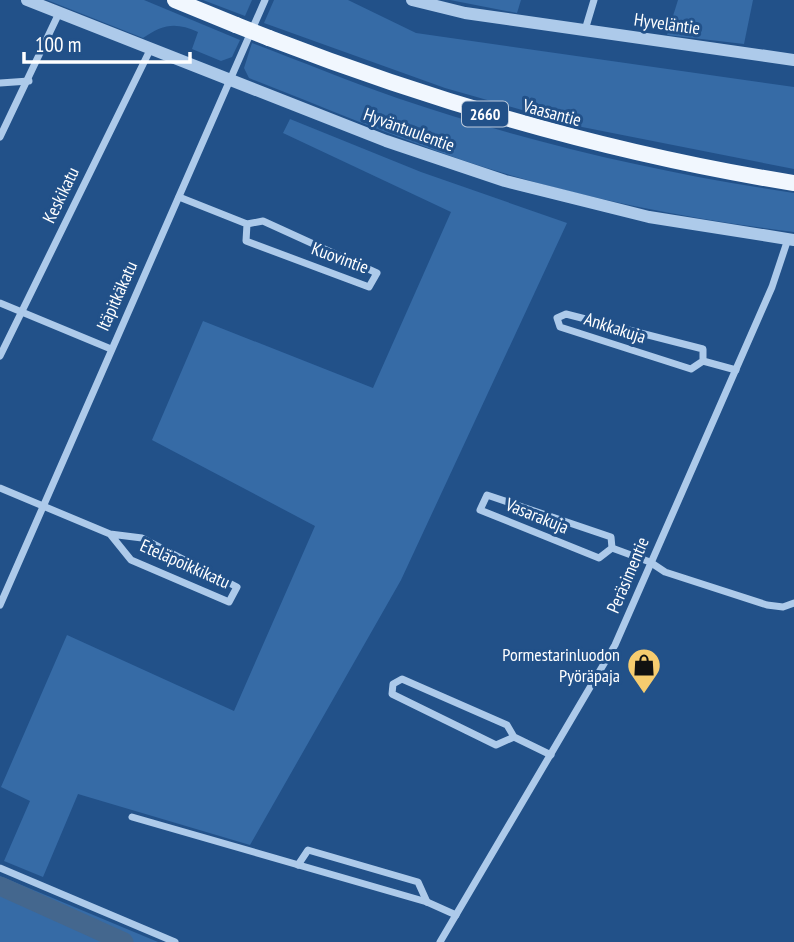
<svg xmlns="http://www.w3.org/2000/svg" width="794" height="942" font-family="'PT Sans Narrow',sans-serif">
<rect width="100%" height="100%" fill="#225189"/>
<g fill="#366ba6">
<path d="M47,0H144L240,40L232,57L221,61L192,49L198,32C176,22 163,24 143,38Z"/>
<polygon points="203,0 252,0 245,16"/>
<polygon points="274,0 348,0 416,33 794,87 794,169 582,127 445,88 264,23"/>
<polygon points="450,0 521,0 517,13"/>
<polygon points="678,0 753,0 744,44 667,35"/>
<path d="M252,43C300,61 348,81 397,98C526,142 659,173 794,193V232C682,218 570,196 462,160C390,135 320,106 249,78L244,68Z"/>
<polygon points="290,119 421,172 567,223 401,580 250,845 78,794 43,877 4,861 30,801 1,787 67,635 234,711 315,526 152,440 203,321 373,388 451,212 283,133"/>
<polygon points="0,876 158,942 0,942"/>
</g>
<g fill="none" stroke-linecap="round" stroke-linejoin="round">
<polyline stroke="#44678e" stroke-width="19" points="0,886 124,942"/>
<g stroke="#adcaea" stroke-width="7">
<polyline points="585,30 594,0"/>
<polyline points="0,83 29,81"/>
<polyline points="0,137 59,13"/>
<polyline points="179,197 247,224 263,221 377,273 369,287 246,241 247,224"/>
<polyline points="0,303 111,349"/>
<polyline points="0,356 151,48"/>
<polyline points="703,361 691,369 560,327 557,318 566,314 703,349 703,361 736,370"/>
<polyline points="0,488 110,534 142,538 237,587 229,602 131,560 110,534"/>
<polygon points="487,495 611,537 612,548 599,558 480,510"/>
<polyline points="612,548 650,562 665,572 767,605 783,607 794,603"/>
<polyline points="0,605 265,0"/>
<polyline points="514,737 496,745 392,694 393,684 402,679 507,725 514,737 551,755"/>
<polyline points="132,817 427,902 456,915"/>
<polyline points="298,865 308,850 418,882 427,902"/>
<polyline points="0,868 175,942"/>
<polyline points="440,942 615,645 772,287 788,239"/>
</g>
<g stroke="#adcaea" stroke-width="12">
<polyline points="27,0 386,141 505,181 649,217 794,240"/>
<polyline points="412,0 465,13 794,60"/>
</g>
<g stroke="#f1f7fe" stroke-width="16">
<polyline points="175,0 236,25"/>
<path d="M269,38C440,104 612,154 794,183"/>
</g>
<polyline stroke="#f1f7fe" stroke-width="16" points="236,25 269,38"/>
</g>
<defs>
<g id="shop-pin" transform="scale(1.75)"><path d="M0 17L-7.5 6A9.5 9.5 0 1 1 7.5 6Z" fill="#f6cc6f" stroke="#225189"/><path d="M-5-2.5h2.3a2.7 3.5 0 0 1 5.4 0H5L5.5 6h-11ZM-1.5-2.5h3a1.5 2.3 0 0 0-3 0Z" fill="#111"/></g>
</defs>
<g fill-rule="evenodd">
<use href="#shop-pin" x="644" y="665"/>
</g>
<g text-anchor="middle" stroke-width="6" stroke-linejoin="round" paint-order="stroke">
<rect fill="#225189" stroke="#bdcbdc" stroke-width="2" x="462" y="101.5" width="46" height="25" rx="5"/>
<g font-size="16" font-weight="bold" fill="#fff">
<text x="485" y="120">2660</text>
</g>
<g font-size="18" fill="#fff" stroke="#225189">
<text transform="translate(667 24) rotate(8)" y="6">Hyveläntie</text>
<text transform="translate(552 113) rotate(15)" y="6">Vaasantie</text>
<text transform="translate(409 130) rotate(20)" y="6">Hyväntuulentie</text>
<text transform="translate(61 195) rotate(-64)" y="6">Keskikatu</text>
<text transform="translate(340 258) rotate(20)" y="6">Kuovintie</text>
<text transform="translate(117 296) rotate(-66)" y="6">Itäpitkäkatu</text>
<text transform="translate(615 328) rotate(18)" y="6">Ankkakuja</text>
<text transform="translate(537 516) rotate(22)" y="6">Vasarakuja</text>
<text transform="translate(185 564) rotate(24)" y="6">Eteläpoikkikatu</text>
<text transform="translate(628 575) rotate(-67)" y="6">Peräsimentie</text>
</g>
<g font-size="18" fill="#fff" stroke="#225189" text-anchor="end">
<text x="620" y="661">Pormestarinluodon<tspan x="620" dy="21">Pyöräpaja</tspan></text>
</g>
</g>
<path d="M24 52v10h166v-10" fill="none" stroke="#ffffff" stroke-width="3.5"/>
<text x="35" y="52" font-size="21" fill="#ffffff" stroke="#225189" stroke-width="5" paint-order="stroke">100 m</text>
</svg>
